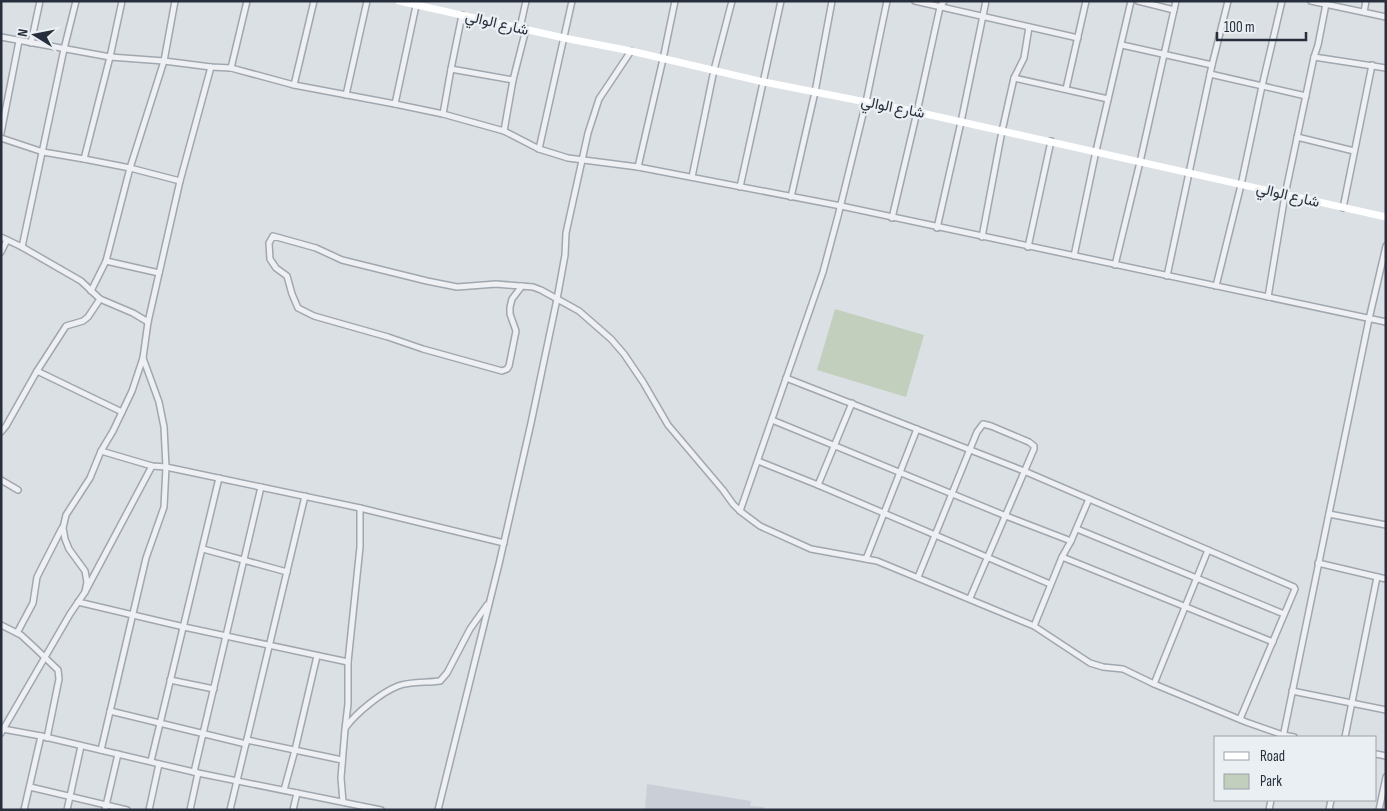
<svg xmlns="http://www.w3.org/2000/svg" width="1387" height="811" font-family="'Sofia Sans Condensed',Vazirmatn,sans-serif">
<rect width="100%" height="100%" fill="#dbe0e5"/>
<polygon fill="#cacfd7" points="647,784 751,801 750,806 764,807 764,810 645,810"/>
<polygon fill="#c3cfbd" points="835,309 924,335 906,397 817,370"/>
<g fill="none" stroke-linecap="round" stroke-linejoin="round">
<g stroke="#a1a7af" stroke-width="8">
<g id="street">
<polyline points="915,1 1078,38"/>
<polyline points="1138,1 1174,10"/>
<polyline points="1311,1 1386,17"/>
<polyline points="1364,12 1366,1"/>
<polyline points="520,28 526,1"/>
<polyline points="1,37 110,57 164,61 211,67 231,68 294,85 395,104 443,114 504,131 539,149 568,158 638,167 841,206 1386,322"/>
<polyline points="31,43 40,1"/>
<polyline points="1122,45 1212,65"/>
<polyline points="1314,57 1386,68"/>
<polyline points="231,68 247,1"/>
<polyline points="451,69 513,80"/>
<polyline points="1210,74 1306,96"/>
<polyline points="1014,78 1108,99"/>
<polyline points="294,85 314,1"/>
<polyline points="1066,89 1086,1"/>
<polyline points="346,95 367,1"/>
<polyline points="395,104 417,1"/>
<polyline points="443,114 451,69 462,15"/>
<polyline points="504,131 513,80 526,29"/>
<polyline points="1,133 19,41"/>
<polyline points="1297,137 1354,151"/>
<polyline points="1,138 43,152 84,159 130,168 180,181"/>
<polyline points="539,149 572,1"/>
<polyline points="84,159 110,57 122,1"/>
<polyline points="638,167 663,59 675,1"/>
<polyline points="692,177 714,70 732,1"/>
<polyline points="740,187 781,1"/>
<polyline points="791,197 815,92 832,1"/>
<polyline points="1343,208 1372,65"/>
<polyline points="892,218 917,112 940,7 944,1"/>
<polyline points="937,228 961,122 986,1"/>
<polyline points="1,237 22,247 81,281 100,299 133,313 148,322"/>
<polyline points="982,237 1002,131 1014,78 1024,58 1029,27"/>
<polyline points="22,247 64,49 76,1"/>
<polyline points="1028,247 1051,141"/>
<polyline points="1,252 7,240"/>
<polyline points="1074,256 1096,151 1131,1"/>
<polyline points="106,261 159,273"/>
<polyline points="1115,265 1140,162 1176,1"/>
<polyline points="1167,276 1212,65 1228,1"/>
<polyline points="522,286 512,299 510,307 510,314 516,331 509,366 507,369 502,371 423,349 388,337 314,316 298,308 292,294 287,276 276,268 270,259 269,243 273,236 316,248 342,260 427,281 457,287 496,284 533,287 541,290 579,311 611,339 624,354 643,382 668,425 723,490 733,504 740,511 760,526 811,549 877,561 1034,626 1090,663 1103,667 1123,669 1154,684 1246,722 1283,735 1294,737"/>
<polyline points="1216,286 1241,185 1262,86 1282,1"/>
<polyline points="91,291 106,261 130,168 164,61 175,1"/>
<polyline points="1268,297 1285,195 1314,57 1318,45 1326,4"/>
<polyline points="37,371 122,412"/>
<polyline points="786,378 1024,471 1294,587 1295,589 1240,719"/>
<polyline points="772,420 1006,516 1071,541"/>
<polyline points="1,432 6,426 37,371 66,326 83,321 88,317 100,299"/>
<polyline points="101,451 152,466 166,467 360,508 504,543"/>
<polyline points="758,461 818,485 1050,584"/>
<polyline points="1,480 18,490"/>
<polyline points="818,485 852,403"/>
<polyline points="740,511 823,272 838,216 866,102 887,1"/>
<polyline points="1329,514 1386,525"/>
<polyline points="1077,529 1284,614"/>
<polyline points="203,549 287,572"/>
<polyline points="1062,557 1273,642"/>
<polyline points="866,559 917,429"/>
<polyline points="1318,563 1386,579"/>
<polyline points="918,577 977,432 983,424 991,426 1029,442 1034,446 1034,449 970,598"/>
<polyline points="85,592 87,582 85,571 69,549 65,539 63,528 66,515 90,478 101,451 113,431 132,391 143,358 148,322 180,181 211,67"/>
<polyline points="78,602 184,627 348,662"/>
<polyline points="1,625 21,635 34,647 58,670 59,679 47,738"/>
<polyline points="1034,626 1062,557 1071,541 1089,499"/>
<polyline points="17,633 33,603 37,577 62,528"/>
<polyline points="170,680 214,689"/>
<polyline points="1154,684 1208,550"/>
<polyline points="1292,691 1386,710"/>
<polyline points="110,711 246,744"/>
<path d="M346,727C356,713 382,692 398,686C411,681 426,683 440,681L447,673L470,629L487,605"/>
<polyline points="3,729 41,736 198,773 381,810"/>
<polyline points="1,733 70,614 85,592 152,466"/>
<polyline points="1283,737 1369,319 1386,246"/>
<polyline points="1345,737 1377,577"/>
<polyline points="247,740 342,760"/>
<polyline points="101,750 146,558 164,507 166,467 164,427 159,402 143,358"/>
<polyline points="1376,754 1386,756"/>
<polyline points="151,761 219,478"/>
<polyline points="194,772 261,487"/>
<polyline points="30,787 127,810"/>
<polyline points="284,790 295,750 317,656"/>
<polyline points="343,802 341,778 345,729 348,704 348,662 360,547 360,508"/>
<polyline points="24,810 41,736"/>
<polyline points="67,810 81,746"/>
<polyline points="105,810 118,754"/>
<polyline points="149,810 159,764"/>
<polyline points="190,810 198,773"/>
<polyline points="230,810 305,496"/>
<polyline points="293,810 297,793"/>
<polyline points="438,810 499,564 531,423 557,299 565,255 566,233 588,133 599,99 631,51"/>
<polyline points="1269,810 1271,800"/>
<polyline points="1329,810 1331,800"/>
<polyline points="1379,810 1386,777"/>
</g>
</g>
<use href="#street" stroke="#eef0f4" stroke-width="5"/>
<polyline stroke="#fff" stroke-width="7" points="399,1 564,38 631,51 764,82 917,112 1386,217"/>
</g>
<g text-anchor="middle" stroke-width="4.5" stroke-linejoin="round" paint-order="stroke">
<g font-size="15" fill="#262f3b" stroke="#eaeff3">
<text transform="translate(497 23) rotate(13)" y="5">شارع الوالي</text>
<text transform="translate(893 107) rotate(11)" y="5">شارع الوالي</text>
<text transform="translate(1288 195) rotate(13)" y="5">شارع الوالي</text>
</g>
</g>
<rect width="1387" height="811" fill="none" stroke="#262f3b" stroke-width="5"/>
<rect x="1214" y="736" width="162" height="65" fill="#eaeff3" stroke="#9ca2a9"/>
<rect x="1224" y="752" width="25" height="8" fill="#ffffff" stroke="#9ca2a9"/>
<text x="1260" y="761" font-size="15" fill="#262f3b">Road</text>
<rect x="1224" y="774" width="25" height="15" fill="#c3cfbd" stroke="#9ca2a9"/>
<text x="1260" y="786" font-size="15" fill="#262f3b">Park</text>
<g transform="translate(35 35) rotate(280)" stroke="#eaeff3" stroke-width="4" paint-order="stroke">
<path d="M0-4L9 19L0 12L-9 19Z" fill="#262f3b"/>
<text y="-8" font-size="14" font-weight="bold" text-anchor="middle" fill="#262f3b">N</text>
</g>
<path d="M1217 32v8h89v-8" fill="none" stroke="#262f3b" stroke-width="2.5"/>
<text x="1224" y="32" font-size="15" fill="#262f3b" stroke="#eaeff3" stroke-width="4" paint-order="stroke">100 m</text>
</svg>
